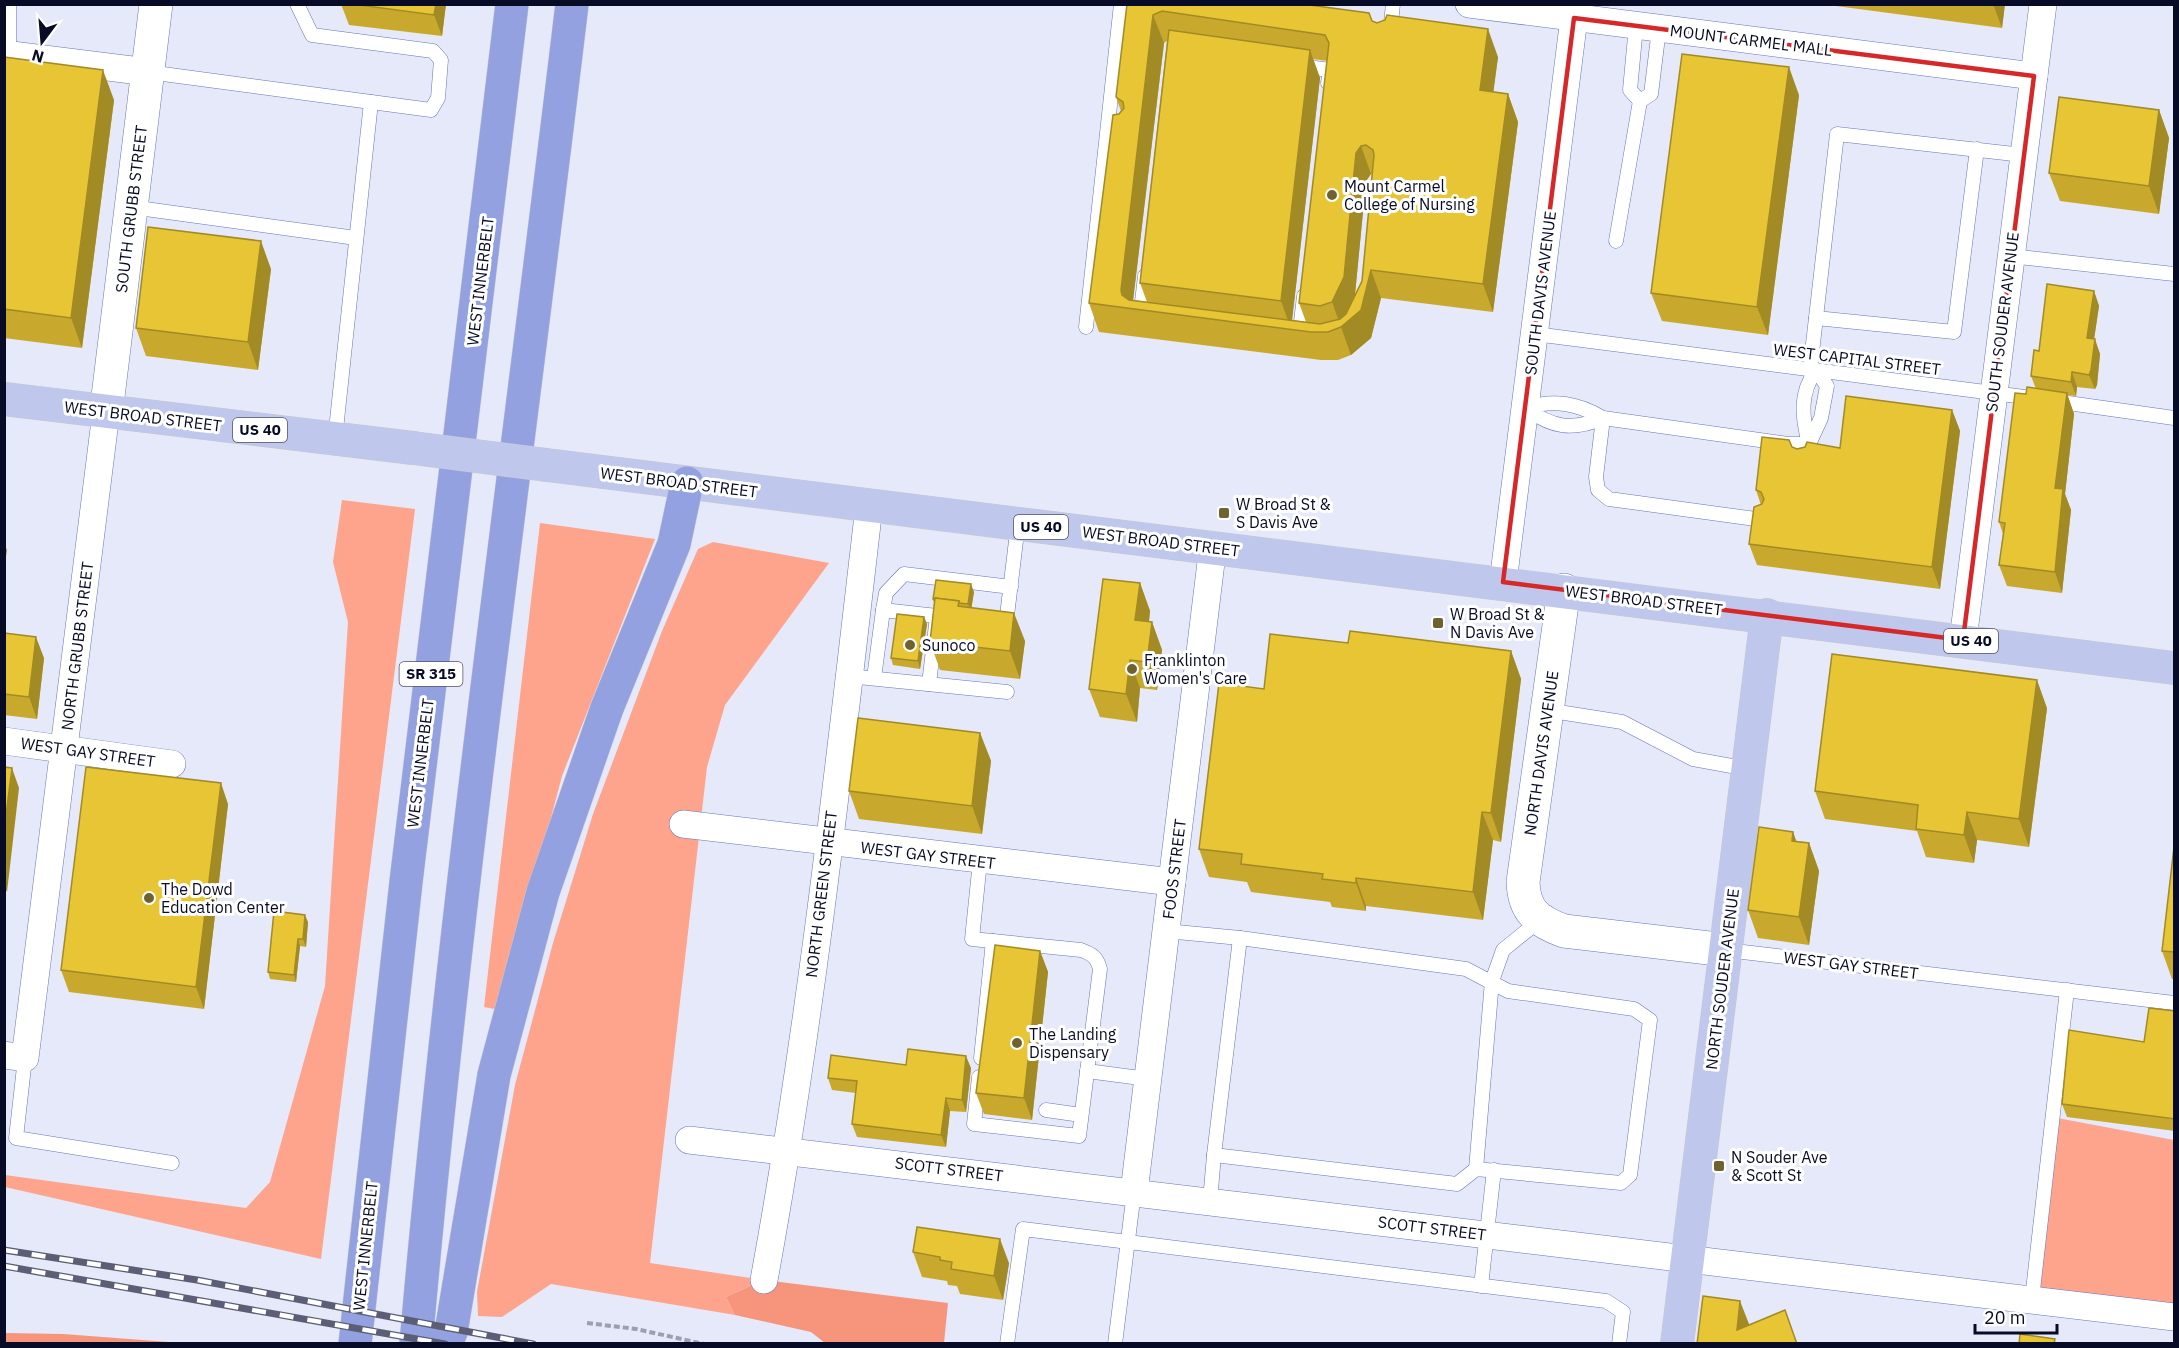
<svg xmlns="http://www.w3.org/2000/svg" width="2179" height="1348" font-family="'IBM Plex Sans',sans-serif">
<rect width="100%" height="100%" fill="#e6e9f9"/>
<g fill="#fea48d">
<polygon points="342,500 415,509 321,1259 5,1187 5,1175 246,1208 270,1182 325,986 348,622 333,562"/>
<polygon points="540,523 655,539 562,776 500,1010 484,1007"/>
<polygon points="713,542 829,563 725,705 707,767 650,1263 764,1280 726,1297 735,1315 551,1284 502,1317 478,1316 477,1292 515,1085 553,943 593,814 662,631 698,549"/>
<polygon points="2052,1117 2174,1140 2174,1317 2032,1299"/>
</g>
<g fill="#f7947c">
<polygon points="764,1280 948,1303 944,1343 825,1343 811,1332 735,1315 726,1297"/>
<polygon points="5,1333 63,1334 182,1343 5,1343"/>
</g>
<g fill="none" stroke-linecap="round" stroke-linejoin="round">
<g stroke="#6875ba" stroke-width="15">
<g id="service">
<polyline points="9,4 9,55"/>
<polyline points="297,4 312,35 433,51 441,60 438,98 431,110 371,102"/>
<polyline points="1636,26 1630,90 1640,101 1651,94 1659,29"/>
<polyline points="1390,32 1393,4"/>
<polyline points="1299,66 1330,70 1328,83"/>
<polyline points="148,72 371,102 335,439"/>
<polyline points="131,207 356,238"/>
<polyline points="1616,241 1640,101"/>
<polyline points="2010,256 2174,274"/>
<polyline points="1816,318 1954,332 1977,149"/>
<polyline points="1140,319 1145,276"/>
<polyline points="1086,327 1121,4"/>
<polyline points="1535,334 2032,398"/>
<polyline points="1299,339 1304,296"/>
<polyline points="1810,370 1837,134 2023,155"/>
<path d="M1816,370L1827,386L1821,418L1809,444C1802,417 1799,394 1816,370Z"/>
<polyline points="2054,401 2174,418"/>
<path d="M1603,418C1572,431 1553,428 1525,408C1554,399 1577,403 1603,418L1788,444H1809L1807,457"/>
<polyline points="1603,418 1596,477 1598,490 1609,499 1763,520"/>
<polyline points="883,610 886,593 904,574 1011,587"/>
<polyline points="1001,624 1006,624 1018,524"/>
<polyline points="848,676 1007,692"/>
<polyline points="874,678 883,610 937,616 929,684"/>
<polyline points="1546,710 1622,722 1693,759 1748,769"/>
<polyline points="1166,931 1240,938"/>
<polygon points="1240,938 1466,969 1508,991 1634,1009 1650,1020 1630,1175 1621,1183 1476,1169 1457,1184 1214,1155"/>
<polyline points="1726,950 2174,1003"/>
<polyline points="25,1058 16,1138 172,1163"/>
<polyline points="981,1058 993,941"/>
<polyline points="1087,1071 1148,1079"/>
<path d="M979,1077L974,1124L1079,1136L1100,969C1097,957 1092,954 1081,950L972,939L980,861"/>
<polyline points="1046,1110 1081,1115"/>
<polyline points="1476,1169 1492,981 1503,950 1540,920"/>
<polyline points="1210,1201 1214,1155"/>
<polyline points="1481,1286 1494,1170"/>
<polyline points="2032,1299 2067,990"/>
<polyline points="1007,1344 1023,1229 1606,1301 1623,1312 1619,1344"/>
<polyline points="1115,1344 1134,1192"/>
</g>
</g>
<g stroke="#6875ba" stroke-width="28">
<g id="minor">
<polyline points="1469,4 2034,76"/>
<polyline points="4,54 148,72"/>
<polyline points="1503,582 1574,18"/>
<polyline points="1963,640 2043,4"/>
<polyline points="4,741 172,764"/>
<polyline points="683,824 1172,882"/>
<polyline points="4,1055 25,1058 106,413"/>
<polyline points="689,1140 2174,1317"/>
<polyline points="1134,1192 1213,546"/>
<path d="M764,1280C811,1024 839,765 869,507"/>
</g>
</g>
<g stroke="#6875ba" stroke-width="34">
<g id="tertiary">
<polyline points="106,413 156,4"/>
<path d="M1564,590L1523,882C1524,911 1537,921 1564,931L1726,950"/>
</g>
</g>
<g stroke="#c9c9cf" stroke-width="34">
<g id="primary">
<polyline points="4,399 413,448"/>
<polyline points="547,465 2174,668"/>
<polyline points="1677,1344 1767,615"/>
</g>
</g>
<g stroke="#c9c9cf" stroke-width="34">
<g id="motorway">
<polyline points="355,1344 406,882 512,4"/>
<path d="M416,1344C455,896 519,450 572,4"/>
<polyline points="446,1344 451,1332 494,1075 543,892 607,708 674,544 687,483"/>
</g>
</g>
<polyline stroke="#9c9fb2" stroke-width="4" stroke-dasharray="6 3" stroke-linecap="butt" points="587,1323 636,1329 704,1344"/>
<use href="#service" stroke="#fff" stroke-width="14"/>
<use href="#minor" stroke="#fff" stroke-width="27"/>
<use href="#tertiary" stroke="#fff" stroke-width="33"/>
<use href="#primary" stroke="#bfc7ec" stroke-width="33"/>
<use href="#motorway" stroke="#94a1e0" stroke-width="33"/>
<g stroke="#5b5e74" stroke-width="7">
<g id="rail">
<polyline points="4,1250 197,1280 533,1344"/>
<polyline points="4,1266 445,1344"/>
</g>
</g>
<use href="#rail" stroke="#fff" stroke-width="4.5" stroke-dasharray="14" stroke-linecap="butt"/>
<g stroke="#c9c9cf" stroke-width="34" stroke-linecap="butt">
<polyline id="primary-bridge" points="413,448 547,465"/>
</g>
<use href="#primary-bridge" stroke="#bfc7ec" stroke-width="33"/>
</g>
<g fill="#c8a92e" fill-rule="evenodd">
<polygon points="341,4 446,4 442,36 349,25"/>
<path d="M1127,4L1372,21L1498,57L1493,92L1508,94L1518,122L1493,312L1381,298L1371,338L1351,355L1338,360H1321L1099,332L1089,303L1119,114L1121,111L1116,97ZM1167,41L1140,283L1147,302L1133,300L1164,43ZM1313,59L1327,61L1299,303L1306,322L1292,320L1320,78ZM1371,174H1372L1362,281L1355,294L1366,181Z"/>
<polygon points="1821,4 2005,4 2002,28"/>
<polygon points="4,57 114,100 82,348 4,338"/>
<polygon points="1799,95 1768,335 1662,321 1651,293"/>
<polygon points="2159,110 2169,138 2159,214 2060,201 2049,173"/>
<polygon points="271,269 258,370 146,356 136,328"/>
<polygon points="2094,291 2099,306 2094,339 2100,354 2097,385 2095,389 2077,387 2076,396 2067,395 2074,414 2065,494 2071,510 2062,593 2007,586 1999,565 2003,534 1999,522 2026,394 2036,389 2031,376 2039,351"/>
<polygon points="1952,410 1960,431 1940,589 1757,565 1749,544 1761,505 1756,490 1792,447 1797,449 1840,448"/>
<polygon points="1140,583 1150,611 1149,622 1152,622 1162,650 1157,690 1140,688 1137,722 1100,717 1089,689"/>
<polygon points="974,592 971,608 1025,641 1020,679 940,670 930,642 934,603 933,599"/>
<polygon points="924,617 927,624 920,669 893,665 891,658"/>
<polygon points="4,633 44,658 37,719 4,715"/>
<polygon points="1348,643 1511,651 1521,679 1501,842 1493,840 1483,920 1366,906 1366,911 1332,907 1330,902 1251,892 1247,882 1209,877 1199,849"/>
<polygon points="2047,708 2029,847 1977,840 1974,863 1926,857 1917,831 1825,819 1815,791"/>
<polygon points="980,733 991,761 982,834 859,819 849,791"/>
<polygon points="228,804 204,1009 69,992 61,970"/>
<polygon points="1793,832 1796,841 1809,843 1819,871 1809,945 1758,938 1748,910"/>
<polygon points="2175,838 2175,979 2172,979 2162,951"/>
<polygon points="308,922 306,947 300,946 296,982 270,979 268,972"/>
<polygon points="1040,951 1048,972 1032,1120 984,1114 976,1093"/>
<polygon points="2175,1011 2175,1131 2067,1117 2062,1104 2144,1042"/>
<polygon points="971,1068 966,1112 950,1111 946,1147 857,1137 852,1124 856,1093 832,1090 828,1078"/>
<polygon points="913,1252 1009,1263 1003,1300 960,1294 957,1286 948,1285 947,1281 922,1277"/>
</g>
<g fill="#a28a25">
<polygon points="436,4 446,4 442,36 434,15"/>
<polygon points="1993,4 2005,4 2002,28"/>
<polygon points="1153,15 1164,43 1132,309 1128,308 1121,290"/>
<polygon points="1488,29 1498,57 1490,118 1480,90"/>
<polygon points="1310,50 1320,78 1291,329 1281,301"/>
<polygon points="1789,67 1799,95 1768,335 1757,307"/>
<polygon points="103,70 114,100 82,348 71,318"/>
<polygon points="1508,94 1518,122 1493,312 1483,284"/>
<polygon points="2159,110 2169,138 2159,214 2149,186"/>
<polygon points="1361,146 1371,174 1366,181 1354,305 1371,270 1381,298 1371,338 1351,355 1332,302 1356,153"/>
<polygon points="261,241 271,269 258,370 248,342"/>
<polygon points="2094,291 2099,306 2092,353 2087,338"/>
<polygon points="2095,339 2100,354 2097,385 2095,389 2089,375"/>
<polygon points="2072,372 2077,387 2076,396 2071,382"/>
<polygon points="2067,393 2074,414 2065,494 2071,510 2062,593 2055,572 2055,488"/>
<polygon points="1952,410 1960,431 1940,589 1932,567"/>
<polygon points="4,544 7,550 4,569"/>
<polygon points="1140,583 1150,611 1146,648 1135,620"/>
<polygon points="971,584 974,592 971,611 968,604"/>
<polygon points="1014,613 1025,641 1020,679 1010,651"/>
<polygon points="924,617 927,624 920,669 918,661"/>
<polygon points="1152,622 1162,650 1157,690 1147,662"/>
<polygon points="36,637 44,658 37,719 29,697"/>
<polygon points="1511,651 1521,679 1501,842 1491,813"/>
<polygon points="1130,660 1140,688 1137,722 1126,694"/>
<polygon points="2037,680 2047,708 2029,847 2019,819"/>
<polygon points="980,733 991,761 982,834 972,806"/>
<polygon points="12,768 19,788 7,892 4,886 4,830"/>
<polygon points="221,783 228,804 204,1009 196,987"/>
<polygon points="1482,812 1493,840 1483,920 1473,892"/>
<polygon points="1967,812 1977,840 1974,863 1964,835"/>
<polygon points="1793,832 1803,860 1792,841"/>
<polygon points="1809,843 1819,871 1809,945 1799,917"/>
<polygon points="1356,878 1366,906 1366,911 1356,883"/>
<polygon points="305,915 308,922 306,947 303,939"/>
<polygon points="298,939 300,946 296,982 294,975"/>
<polygon points="1040,951 1048,972 1032,1120 1024,1098"/>
<polygon points="966,1056 971,1068 966,1112 962,1100"/>
<polygon points="946,1098 950,1111 946,1147 941,1135"/>
<polygon points="1000,1239 1009,1263 1003,1300 994,1276"/>
<polygon points="1740,1301 1751,1329 1737,1330"/>
</g>
<g fill="#e8c535" stroke="#a28a25" stroke-width="1.5" fill-rule="evenodd">
<polygon points="352,4 436,4 434,15"/>
<path d="M1127,4H1302L1369,13L1372,21L1377,23L1385,20L1387,15L1488,29L1480,90L1508,94L1483,284L1371,270L1361,310L1341,327L1328,332H1311L1089,303L1113,115L1119,114L1124,108L1123,102L1116,97ZM1162,11L1325,35L1329,43L1299,303L1320,306L1332,302L1344,277L1356,153L1361,146L1366,145L1373,150L1374,155L1362,281L1346,314L1340,319L1320,324L1129,300L1122,295L1121,290L1153,15Z"/>
<polygon points="1169,30 1310,50 1281,301 1140,283"/>
<polygon points="1682,54 1789,67 1757,307 1651,293"/>
<polygon points="4,57 103,70 71,318 4,309"/>
<polygon points="2059,97 2159,110 2149,186 2049,173"/>
<polygon points="148,227 261,241 248,342 136,328"/>
<polygon points="2047,284 2094,291 2087,338 2095,339 2091,370 2089,375 2072,372 2071,382 2031,376 2034,350 2039,351"/>
<polygon points="2027,387 2067,393 2055,488 2063,489 2055,572 1999,565 2005,523 1999,522 2015,393 2026,394"/>
<polygon points="1846,396 1952,410 1932,567 1749,544 1754,507 1762,504 1764,499 1761,492 1756,490 1762,437 1789,440 1792,447 1797,449 1805,447 1807,442 1840,448"/>
<polygon points="1103,579 1140,583 1135,620 1152,622 1147,662 1130,660 1126,694 1089,689"/>
<polygon points="936,580 971,584 968,604 959,603 959,601 935,598 934,600 933,599"/>
<polygon points="935,598 959,601 958,606 1014,613 1010,651 930,642"/>
<polygon points="897,614 924,617 918,661 891,658"/>
<polygon points="1350,631 1511,651 1491,813 1482,812 1473,892 1356,878 1356,883 1322,879 1323,874 1241,864 1242,854 1199,849 1219,683 1264,689 1270,634 1348,643"/>
<polygon points="4,633 36,637 29,697 4,694"/>
<polygon points="1832,654 2037,680 2019,819 1967,812 1964,835 1916,829 1918,805 1815,791"/>
<polygon points="858,718 980,733 972,806 849,791"/>
<polygon points="4,767 12,768 4,830"/>
<polygon points="86,767 221,783 196,987 61,970"/>
<polygon points="1759,827 1793,832 1792,841 1809,843 1799,917 1748,910"/>
<polygon points="2175,838 2175,952 2162,951"/>
<polygon points="274,911 305,915 303,939 298,939 294,975 268,972"/>
<polygon points="995,945 1040,951 1024,1098 976,1093"/>
<polygon points="2149,1008 2175,1011 2175,1119 2062,1104 2069,1030 2144,1042"/>
<polygon points="908,1049 966,1056 962,1100 946,1098 941,1135 852,1124 857,1081 828,1078 831,1055 906,1065"/>
<polygon points="917,1227 1000,1239 994,1276 951,1269 952,1262 940,1260 940,1257 913,1252"/>
<polygon points="1703,1296 1740,1301 1737,1330 1785,1310 1797,1344 1697,1344"/>
<polygon points="2020,1334 2055,1339 2054,1344 2019,1344"/>
</g>
<path fill="none" stroke="#d62828" stroke-width="4.5" stroke-linejoin="round" d="M1574,18L2034,76L1963,640L1503,582Z"/>
<g fill="#706230" stroke="#fff" stroke-width="2">
<circle cx="1332" cy="195" r="6"/>
<rect x="1218" y="507" width="12" height="12" rx="3"/>
<rect x="1432" y="617" width="12" height="12" rx="3"/>
<circle cx="910" cy="645" r="6"/>
<circle cx="1132" cy="669" r="6"/>
<circle cx="149" cy="898" r="6"/>
<circle cx="1017" cy="1043" r="6"/>
<rect x="1713" y="1160" width="12" height="12" rx="3"/>
</g>
<g text-anchor="middle" stroke-width="6" stroke-linejoin="round" paint-order="stroke">
<g fill="#fff" stroke="#525466" stroke-width="1.5">
<rect x="233" y="418" width="54" height="24" rx="4.5"/>
<rect x="1014" y="515" width="54" height="24" rx="4.5"/>
<rect x="1944" y="629" width="54" height="24" rx="4.5"/>
<rect x="399.5" y="662" width="63" height="24" rx="4.5"/>
</g>
<g font-size="15" font-weight="bold" fill="#080b25">
<text x="260" y="435">US 40</text>
<text x="1041" y="532">US 40</text>
<text x="1971" y="646">US 40</text>
<text x="431" y="679">SR 315</text>
</g>
<g font-size="16" fill="#080b25" stroke="#fff">
<text transform="translate(1751 40) rotate(7)" y="6">MOUNT CARMEL MALL</text>
<text transform="translate(131 209) rotate(-83)" y="6">SOUTH GRUBB STREET</text>
<text transform="translate(480 281) rotate(-83)" y="6">WEST INNERBELT</text>
<text transform="translate(1540 293) rotate(-83)" y="6">SOUTH DAVIS AVENUE</text>
<text transform="translate(2002 322) rotate(-83)" y="6">SOUTH SOUDER AVENUE</text>
<text transform="translate(1857 359) rotate(7)" y="6">WEST CAPITAL STREET</text>
<text transform="translate(143 416) rotate(7)" y="6">WEST BROAD STREET</text>
<text transform="translate(679 482) rotate(7)" y="6">WEST BROAD STREET</text>
<text transform="translate(1161 541) rotate(7)" y="6">WEST BROAD STREET</text>
<text transform="translate(1644 600) rotate(7)" y="6">WEST BROAD STREET</text>
<text transform="translate(77 646) rotate(-83)" y="6">NORTH GRUBB STREET</text>
<text transform="translate(88 752) rotate(8)" y="6">WEST GAY STREET</text>
<text transform="translate(1541 753) rotate(-82)" y="6">NORTH DAVIS AVENUE</text>
<text transform="translate(420 763) rotate(-83)" y="6">WEST INNERBELT</text>
<text transform="translate(928 855) rotate(7)" y="6">WEST GAY STREET</text>
<text transform="translate(1174 869) rotate(-83)" y="6">FOOS STREET</text>
<text transform="translate(821 894) rotate(-83)" y="6">NORTH GREEN STREET</text>
<text transform="translate(1851 965) rotate(7)" y="6">WEST GAY STREET</text>
<text transform="translate(1722 979) rotate(-83)" y="6">NORTH SOUDER AVENUE</text>
<text transform="translate(949 1169) rotate(7)" y="6">SCOTT STREET</text>
<text transform="translate(1432 1228) rotate(7)" y="6">SCOTT STREET</text>
<text transform="translate(365 1246) rotate(-84)" y="6">WEST INNERBELT</text>
</g>
<g font-size="16" fill="#080b25" stroke="#fff" text-anchor="start">
<text x="1344" y="192">Mount Carmel<tspan x="1344" dy="18">College of Nursing</tspan></text>
<text x="1236" y="510">W Broad St &amp;<tspan x="1236" dy="18">S Davis Ave</tspan></text>
<text x="1450" y="620">W Broad St &amp;<tspan x="1450" dy="18">N Davis Ave</tspan></text>
<text x="922" y="651">Sunoco</text>
<text x="1144" y="666">Franklinton<tspan x="1144" dy="18">Women's Care</tspan></text>
<text x="161" y="895">The Dowd<tspan x="161" dy="18">Education Center</tspan></text>
<text x="1029" y="1040">The Landing<tspan x="1029" dy="18">Dispensary</tspan></text>
<text x="1731" y="1163">N Souder Ave<tspan x="1731" dy="18">&amp; Scott St</tspan></text>
</g>
</g>
<rect width="2179" height="1348" fill="none" stroke="#080b25" stroke-width="12"/>
<g transform="translate(42 42) rotate(196)" stroke="#ffffff" stroke-width="4.5" paint-order="stroke">
<path d="M0-4.5L10 22L0 15L-10 22Z" fill="#080b25"/>
<text y="-9" font-size="16" font-weight="bold" text-anchor="middle" fill="#080b25">N</text>
</g>
<path d="M1975 1324v9h82v-9" fill="none" stroke="#080b25" stroke-width="3"/>
<text x="1984" y="1324" font-size="18" fill="#080b25" stroke="#ffffff" stroke-width="4.5" paint-order="stroke">20 m</text>
</svg>
